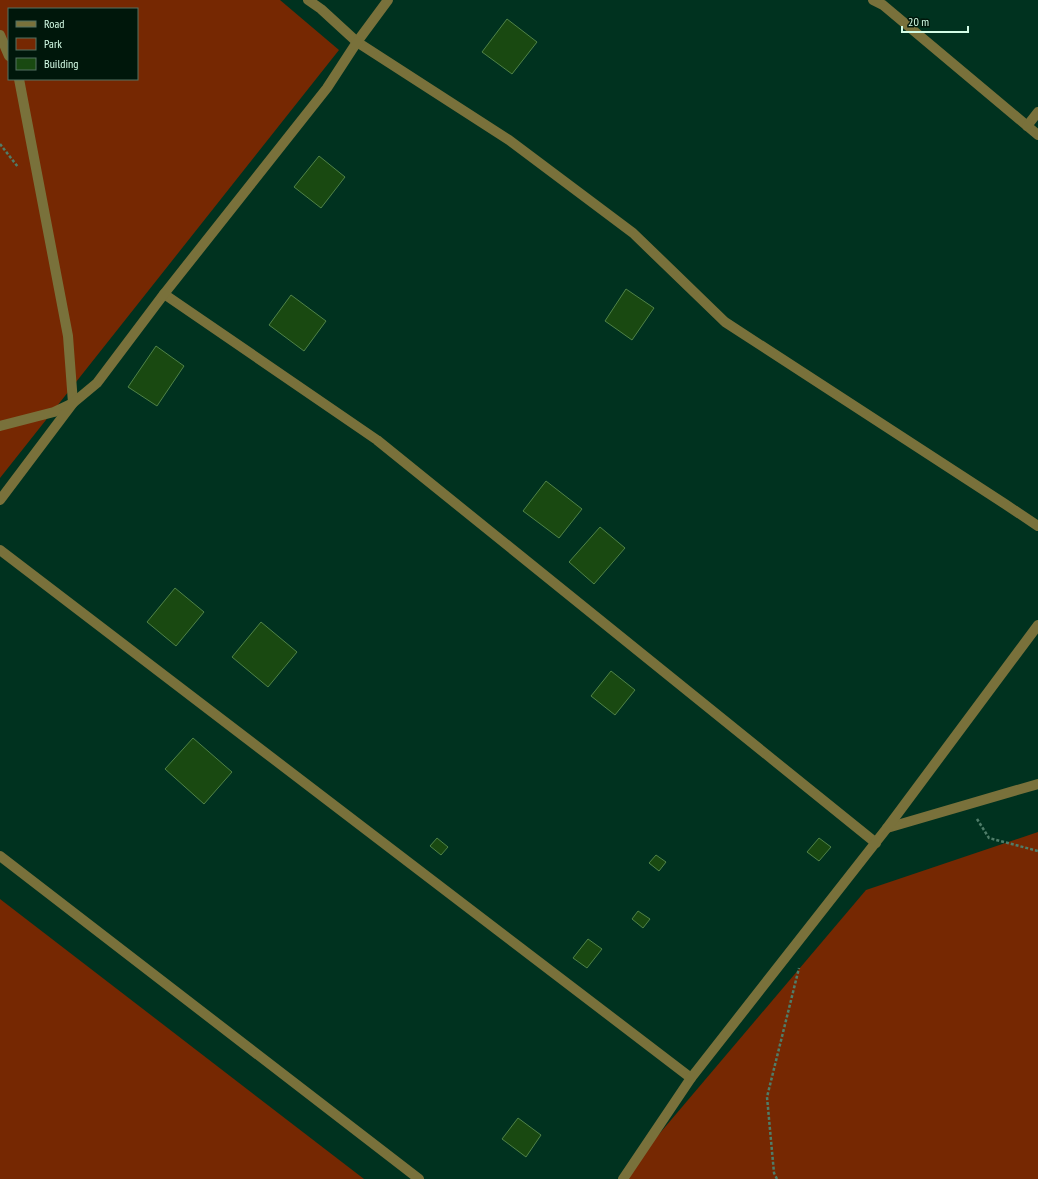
<svg xmlns="http://www.w3.org/2000/svg" width="1038" height="1179" font-family="'PT Sans Narrow',sans-serif">
<rect width="100%" height="100%" fill="#00321f"/>
<g fill="#762802" fill-rule="evenodd">
<path d="M0,0H280L339,50L0,478ZM9,9H137V79H9Z"/>
<polygon points="1038,832 1038,1179 621,1179 866,890"/>
<polygon points="0,899 364,1179 0,1179"/>
</g>
<g fill="#194911" stroke="#508348">
<polygon points="507,19 537,42 512,74 482,52"/>
<polygon points="319,156 345,177 321,208 294,187"/>
<polygon points="626,289 654,308 632,340 605,321"/>
<polygon points="291,295 326,321 304,351 269,325"/>
<polygon points="156,346 184,366 157,406 128,387"/>
<polygon points="546,481 582,509 559,538 523,511"/>
<polygon points="600,527 625,548 594,584 569,562"/>
<polygon points="175,588 204,612 176,646 147,622"/>
<polygon points="261,622 297,652 268,687 232,657"/>
<polygon points="611,671 635,690 615,715 591,696"/>
<polygon points="193,738 232,772 204,804 165,769"/>
<polygon points="437,838 448,847 441,855 430,846"/>
<polygon points="819,838 831,847 819,861 807,852"/>
<polygon points="656,855 666,862 659,871 649,863"/>
<polygon points="638,911 650,919 643,928 632,919"/>
<polygon points="588,939 602,949 587,968 573,958"/>
<polygon points="518,1118 541,1135 526,1157 502,1139"/>
</g>
<g fill="none" stroke-linecap="round" stroke-linejoin="round">
<g stroke="#4f7d69" stroke-width="2.5" stroke-dasharray="3 2" stroke-linecap="butt">
<polyline points="0,144 18,167"/>
<polyline points="977,819 989,838 1038,851"/>
<polyline points="777,1179 774,1173 767,1097 799,968"/>
</g>
<g stroke="#79713b" stroke-width="10">
<polyline points="308,0 321,9 357,42 509,140 633,233 725,322 1005,504 1038,526"/>
<polyline points="873,0 883,5 1038,135"/>
<polyline points="0,35 9,56"/>
<polyline points="19,79 68,336 73,403"/>
<polyline points="1027,126 1038,112"/>
<polyline points="164,294 377,440 876,843"/>
<polyline points="0,426 54,412 71,404"/>
<polyline points="0,500 73,403 97,383 164,294 327,88 357,42 388,0"/>
<polyline points="0,550 691,1078"/>
<polyline points="887,828 1038,784"/>
<polyline points="0,856 419,1179"/>
<polyline points="623,1179 691,1078 887,828 1038,625"/>
</g>
</g>
<rect x="8" y="8" width="130" height="72" fill="#00170b" stroke="#547363"/>
<rect x="16" y="21" width="20" height="6" fill="#79713b" stroke="#547363"/>
<text x="44" y="28" font-size="12" fill="#d3fce6">Road</text>
<rect x="16" y="38" width="20" height="12" fill="#762802" stroke="#547363"/>
<text x="44" y="48" font-size="12" fill="#d3fce6">Park</text>
<rect x="16" y="58" width="20" height="12" fill="#194911" stroke="#547363"/>
<text x="44" y="68" font-size="12" fill="#d3fce6">Building</text>
<path d="M902 26v6h66v-6" fill="none" stroke="#d3fce6" stroke-width="2"/>
<text x="908" y="26" font-size="12" fill="#d3fce6" stroke="#00170b" stroke-width="3" paint-order="stroke">20 m</text>
</svg>
